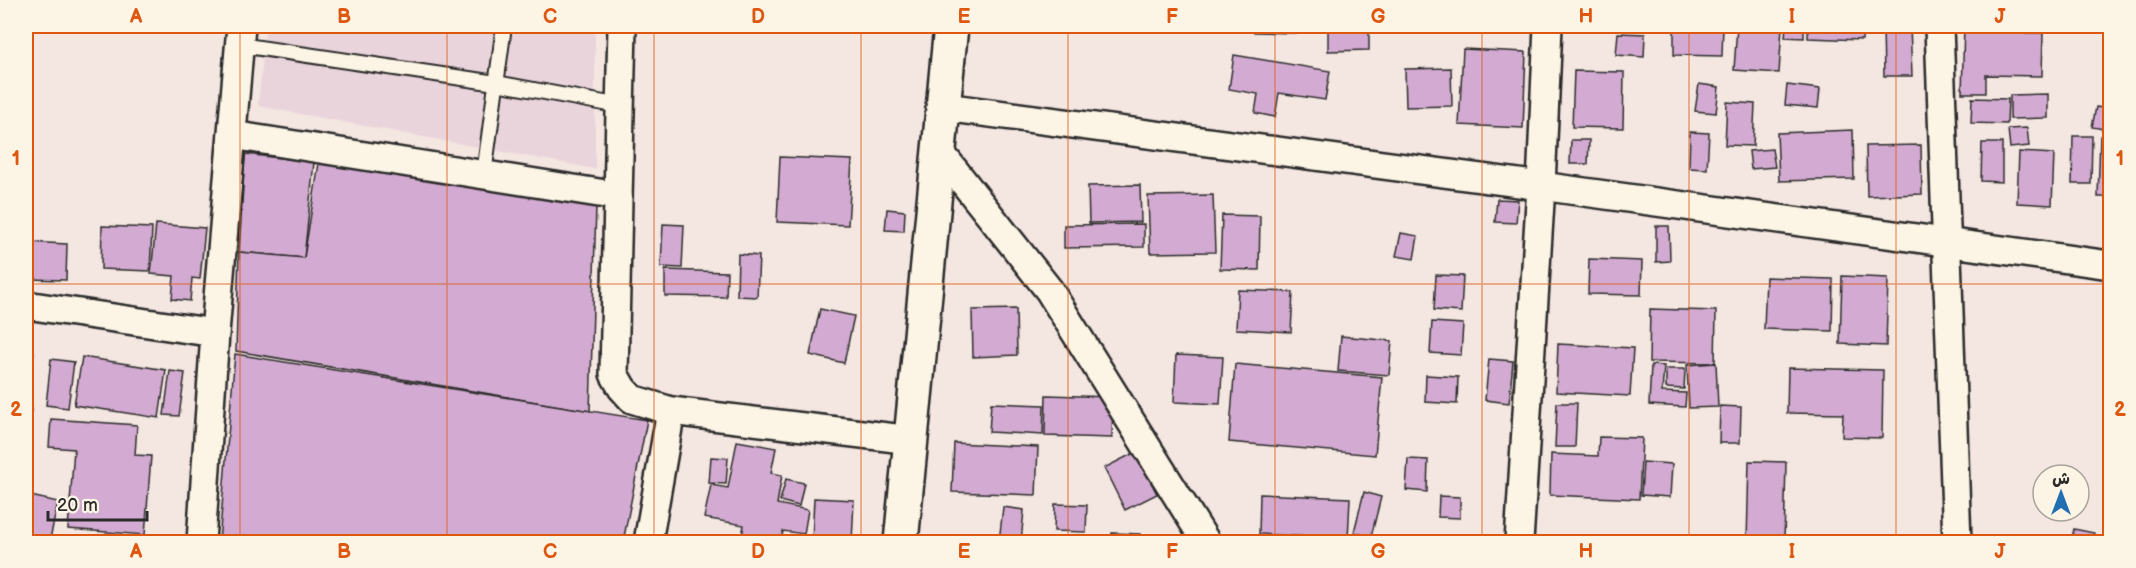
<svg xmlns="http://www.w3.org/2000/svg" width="2136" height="568" font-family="'Balsamiq Sans','Playpen Sans Arabic',sans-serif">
<rect width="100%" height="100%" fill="#f4e6e1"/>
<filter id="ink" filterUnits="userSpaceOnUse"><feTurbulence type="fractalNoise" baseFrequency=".0167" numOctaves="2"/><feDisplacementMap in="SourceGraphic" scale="12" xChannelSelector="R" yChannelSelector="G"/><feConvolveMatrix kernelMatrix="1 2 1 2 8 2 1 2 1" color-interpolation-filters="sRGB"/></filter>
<g filter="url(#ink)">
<polygon fill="#ead4dc" points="266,26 595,26 595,169 258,106"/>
<g fill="#d3abd2" stroke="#2b2b2b" stroke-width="1.5">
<polygon points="1254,26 1296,26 1296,33 1254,32"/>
<polygon points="1328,26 1369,26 1369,50 1328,51"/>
<polygon points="1674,26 1723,26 1722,56 1674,55"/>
<polygon points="1737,26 1782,26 1779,73 1734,70"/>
<polygon points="1786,26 1804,26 1804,38 1785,37"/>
<polygon points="1808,26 1863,26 1862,40 1808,38"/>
<polygon points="1883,26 1910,26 1912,76 1884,76"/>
<polygon points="1964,26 1997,26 1997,32 2043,33 2042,76 1986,75 1986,93 1962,93"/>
<polygon points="1618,33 1645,34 1644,57 1616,55"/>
<polygon points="1463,49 1526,52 1523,128 1459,125"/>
<polygon points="2110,53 2110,80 2106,79"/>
<polygon points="1234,55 1330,71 1325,100 1279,93 1275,117 1255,113 1258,94 1229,89"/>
<polygon points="1451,68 1452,106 1406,107 1405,69"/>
<polygon points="1574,71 1624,72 1623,128 1572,127"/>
<polygon points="1699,84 1719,87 1716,113 1695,111"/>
<polygon points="1787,85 1820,89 1818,108 1785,105"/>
<polygon points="2048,94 2048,118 2010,119 2010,95"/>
<polygon points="1972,98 2008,99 2007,124 1971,123"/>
<polygon points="1727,102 1755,104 1753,146 1725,145"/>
<polygon points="2096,107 2110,109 2110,130 2092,127"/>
<polygon points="2027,128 2029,146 2010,148 2008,129"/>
<polygon points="1853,130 1854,179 1779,181 1777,133"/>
<polygon points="1690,132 1709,133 1707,169 1689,168"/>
<polygon points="2073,136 2092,136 2091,184 2072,184"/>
<polygon points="2100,136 2110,137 2110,197 2098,197"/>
<polygon points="1571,140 1589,140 1588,164 1570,164"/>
<polygon points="1982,143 2002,143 2002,182 1981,181"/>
<polygon points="1921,145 1922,194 1867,196 1866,146"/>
<polygon points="1772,149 1775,167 1751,169 1749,151"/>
<polygon points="2019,152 2054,154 2052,205 2017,203"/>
<polygon points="245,154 314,162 304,258 239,252"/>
<polygon points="780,157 852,160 848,225 777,222"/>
<polygon points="319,163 596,206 590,411 236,351 239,252 304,258"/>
<polygon points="1140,185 1141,222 1089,223 1088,186"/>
<polygon points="1213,195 1215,252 1150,253 1148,196"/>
<polygon points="1497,199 1518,200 1516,223 1495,222"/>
<polygon points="887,209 905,211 904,231 885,230"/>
<polygon points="1222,215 1260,216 1259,270 1220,269"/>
<polygon points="156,224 205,228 200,279 192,278 190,301 172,299 174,276 151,274"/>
<polygon points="663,224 684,225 682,268 661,267"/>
<polygon points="1144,224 1144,247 1064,248 1064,225"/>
<polygon points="102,226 152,228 150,271 101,269"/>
<polygon points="1656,226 1669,226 1670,261 1656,262"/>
<polygon points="1401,233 1418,236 1414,259 1396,256"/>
<polygon points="26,242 67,244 66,280 26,279"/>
<polygon points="738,254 759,256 757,297 737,296"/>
<polygon points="1589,259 1642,261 1641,295 1588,294"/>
<polygon points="665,270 727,272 726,297 665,296"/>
<polygon points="1436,275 1463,276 1461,312 1434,310"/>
<polygon points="1842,276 1888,278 1886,346 1840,344"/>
<polygon points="1766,277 1833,279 1832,331 1764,329"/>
<polygon points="1238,290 1293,292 1291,332 1236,329"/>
<polygon points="820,309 854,316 844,363 810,355"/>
<polygon points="1016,309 1017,355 973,357 972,310"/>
<polygon points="1650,309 1716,311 1715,363 1649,362"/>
<polygon points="1432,322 1463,324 1461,355 1430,353"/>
<polygon points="1341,336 1392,341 1389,375 1338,371"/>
<polygon points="1558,344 1633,348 1630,396 1556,392"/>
<polygon points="26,350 34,352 28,395 26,395"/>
<polygon points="235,354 647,420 623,542 219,542"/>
<polygon points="1176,355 1223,357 1220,404 1174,402"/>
<polygon points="82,357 166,370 159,418 74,405"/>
<polygon points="51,359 74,362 68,408 46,405"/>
<polygon points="1489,359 1513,361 1509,403 1485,400"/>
<polygon points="1716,363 1718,407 1689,408 1687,365"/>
<polygon points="1235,364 1382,377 1375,455 1229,442"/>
<polygon points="1651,365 1664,366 1662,392 1686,393 1685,407 1649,405"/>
<polygon points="1788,368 1883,370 1882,438 1842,437 1843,414 1787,413"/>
<polygon points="1666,369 1685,369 1684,389 1666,388"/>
<polygon points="170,371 185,373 179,416 164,415"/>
<polygon points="1426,375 1458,377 1457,404 1425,402"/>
<polygon points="1046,395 1113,397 1112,438 1045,436"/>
<polygon points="991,403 1044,405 1043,435 989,432"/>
<polygon points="1557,403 1577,403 1575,447 1555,447"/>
<polygon points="1720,406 1741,407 1740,443 1719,443"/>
<polygon points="26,408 32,409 26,455"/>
<polygon points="51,419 137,425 135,455 151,456 145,535 68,529 74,449 49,447"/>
<polygon points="1599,437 1642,438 1639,499 1550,495 1551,454 1598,456"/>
<polygon points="737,441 776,448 771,473 782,475 777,504 808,510 804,534 783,531 781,542 741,542 744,525 704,518 711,485 728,488"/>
<polygon points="954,443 1038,447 1036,495 952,492"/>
<polygon points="1136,452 1157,494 1125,510 1104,468"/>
<polygon points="711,457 728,458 726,484 709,483"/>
<polygon points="1408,459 1428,460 1427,492 1406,490"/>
<polygon points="1749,461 1786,462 1784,542 1747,542"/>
<polygon points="1643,462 1672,464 1670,497 1641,495"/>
<polygon points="786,479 804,483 799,506 780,501"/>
<polygon points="1364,492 1381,497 1371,537 1354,532"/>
<polygon points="1260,494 1350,498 1348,539 1259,534"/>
<polygon points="26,495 58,502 50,539 26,534"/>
<polygon points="1439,496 1460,497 1460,518 1438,517"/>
<polygon points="814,498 854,500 852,542 812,540"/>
<polygon points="1055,504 1087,505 1086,532 1054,531"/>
<polygon points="1003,507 1024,510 1021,542 999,542"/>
<polygon points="2074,529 2094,533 2092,542 2071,542"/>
<polygon points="1112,533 1140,534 1139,542 1111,542"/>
<polygon points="1544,538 1639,542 1544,542"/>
<polygon points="786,540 840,542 786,542"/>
</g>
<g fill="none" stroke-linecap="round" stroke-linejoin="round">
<g stroke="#2b2b2b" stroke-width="18">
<g id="lane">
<polyline points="240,45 496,83 620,106"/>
<polyline points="484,174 504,26"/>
</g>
</g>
<g stroke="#2b2b2b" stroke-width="32">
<g id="street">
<polyline points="622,26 614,374 622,388 632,399 671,411 912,440"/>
<polyline points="1939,26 1957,542"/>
<polyline points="944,107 1541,186 2110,265"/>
<polyline points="232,135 618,196"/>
<polyline points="939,151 1049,290 1206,542"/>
<polyline points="26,305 215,333"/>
<polyline points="201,542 215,333 241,26"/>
<polyline points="648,542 671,411"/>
<polyline points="1519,542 1541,186 1548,26"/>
</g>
</g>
<g stroke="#2b2b2b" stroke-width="38">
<polyline id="secondary" points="901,542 951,26"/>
</g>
<use href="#lane" stroke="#fcf5e5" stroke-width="14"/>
<use href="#street" stroke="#fcf5e5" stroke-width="27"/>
<use href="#secondary" stroke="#fcf5e5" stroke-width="33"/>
</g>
</g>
<path fill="none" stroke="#df570e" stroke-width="1.5" stroke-opacity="0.55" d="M240,26V542M447,26V542M654,26V542M861,26V542M1068,26V542M1275,26V542M1482,26V542M1689,26V542M1896,26V542M26,284H2110"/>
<rect width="2136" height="568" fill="none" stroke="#fcf5e5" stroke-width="66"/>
<g transform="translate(2061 493)"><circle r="28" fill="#fcf5e5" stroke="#a8a49b" stroke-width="1.5"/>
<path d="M0-4.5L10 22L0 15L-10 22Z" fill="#1f6fb2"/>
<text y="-9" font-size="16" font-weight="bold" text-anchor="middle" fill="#2b2b2b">ش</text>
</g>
<path d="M48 511v9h99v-9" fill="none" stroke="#2b2b2b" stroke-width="3"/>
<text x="57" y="511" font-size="18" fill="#2b2b2b" stroke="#fcf5e5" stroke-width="4.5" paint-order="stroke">20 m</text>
<rect x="33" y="33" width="2070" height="502" fill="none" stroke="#df570e" stroke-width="2"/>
<g font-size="20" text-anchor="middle" font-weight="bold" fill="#df570e">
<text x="136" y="23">A</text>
<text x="344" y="23">B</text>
<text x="550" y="23">C</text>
<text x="758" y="23">D</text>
<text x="964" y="23">E</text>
<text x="1172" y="23">F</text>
<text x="1378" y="23">G</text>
<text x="1586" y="23">H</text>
<text x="1792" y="23">I</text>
<text x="2000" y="23">J</text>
<text x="16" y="165">1</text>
<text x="2120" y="165">1</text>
<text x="16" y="416">2</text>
<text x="2120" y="416">2</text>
<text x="136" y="558">A</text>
<text x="344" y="558">B</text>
<text x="550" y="558">C</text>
<text x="758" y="558">D</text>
<text x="964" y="558">E</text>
<text x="1172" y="558">F</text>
<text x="1378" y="558">G</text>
<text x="1586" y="558">H</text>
<text x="1792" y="558">I</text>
<text x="2000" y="558">J</text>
</g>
</svg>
